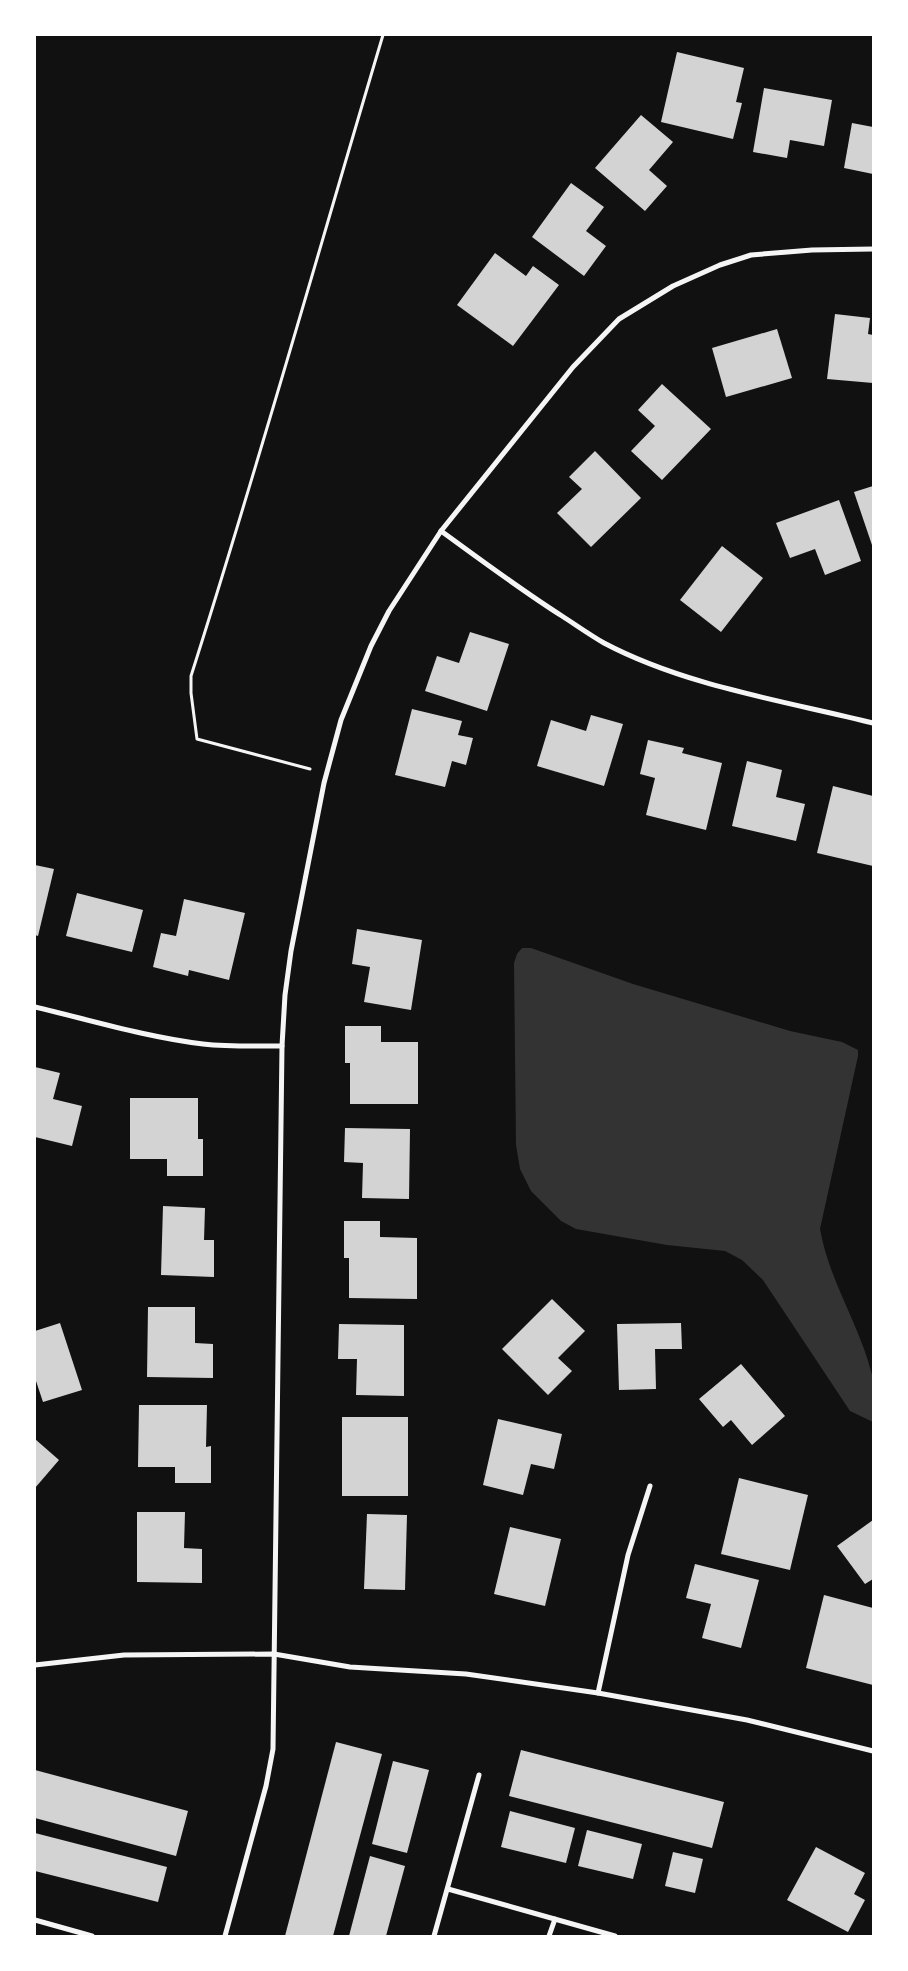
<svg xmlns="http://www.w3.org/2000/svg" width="908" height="1971" font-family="Rubik,sans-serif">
<rect width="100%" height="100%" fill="#111"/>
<path fill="#333" d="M522,948H531L633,984L790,1031L842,1042L858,1050V1056L820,1229C829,1281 860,1325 872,1375C876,1389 873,1407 873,1422L850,1411L763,1280L742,1260L725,1251L667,1245L576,1229L561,1221L531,1191L520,1169L516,1145L514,963L517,954Z"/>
<g fill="#d3d3d3">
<polygon points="677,52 744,68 736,102 742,103 733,139 661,122"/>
<polygon points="764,88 832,100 824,146 790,140 787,158 753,152"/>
<polygon points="641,115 673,142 649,170 667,186 645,211 595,168"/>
<polygon points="852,123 873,127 873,174 844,168"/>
<polygon points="571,183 604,207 586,231 606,246 584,276 532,237"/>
<polygon points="495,253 526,276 533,266 559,285 513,346 457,305"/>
<polygon points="835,314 870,318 868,334 873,335 873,383 827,379"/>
<polygon points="777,329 792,378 726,397 712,348"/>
<polygon points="662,384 711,429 662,480 631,451 655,426 638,410"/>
<polygon points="595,451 641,498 591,547 557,513 582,489 569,477"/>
<polygon points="873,486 873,548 854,492"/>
<polygon points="839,500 861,561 825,575 815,549 790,558 776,523"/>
<polygon points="722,546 763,578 721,632 680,600"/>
<polygon points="470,632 509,644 487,711 425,691 437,656 459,663"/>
<polygon points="412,709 462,721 458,735 473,738 466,765 452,761 445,787 395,775"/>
<polygon points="591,715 623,724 604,786 537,766 551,720 586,731"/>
<polygon points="648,740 684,748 682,753 722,763 706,830 646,815 655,778 640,774"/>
<polygon points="747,761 782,770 776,797 805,804 796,841 732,826"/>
<polygon points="833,786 873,796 873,866 817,853"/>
<polygon points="35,865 54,869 38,936 35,935"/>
<polygon points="77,893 143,910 132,952 66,936"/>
<polygon points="184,899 245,913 229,980 189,970 188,976 153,967 161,933 176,936"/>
<polygon points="357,929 422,940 411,1010 364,1002 370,967 352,964"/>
<polygon points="345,1026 381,1026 381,1042 418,1042 418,1104 350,1104 350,1063 345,1063"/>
<polygon points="35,1067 60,1073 53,1099 82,1106 72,1146 35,1137"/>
<polygon points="130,1098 198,1098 198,1139 203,1139 203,1176 167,1176 167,1159 130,1159"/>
<polygon points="345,1128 410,1129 409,1199 362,1198 363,1163 344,1162"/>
<polygon points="163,1206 205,1208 204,1240 214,1240 214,1277 161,1275"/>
<polygon points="344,1221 380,1221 380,1237 417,1238 417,1299 349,1298 349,1258 344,1258"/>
<polygon points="552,1299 585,1331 558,1358 572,1371 548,1395 502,1349"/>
<polygon points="148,1307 195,1307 195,1343 213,1344 213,1378 147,1377"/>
<polygon points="60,1323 82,1390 43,1402 35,1378 35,1331"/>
<polygon points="681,1323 682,1349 655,1349 656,1389 619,1390 617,1324"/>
<polygon points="339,1324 404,1325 404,1396 356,1395 357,1359 338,1359"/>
<polygon points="741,1364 785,1416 752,1445 731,1420 723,1427 699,1399"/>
<polygon points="139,1405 207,1405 206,1447 211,1446 211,1483 175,1483 175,1467 138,1467"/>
<rect x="342" y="1417" width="66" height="79"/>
<polygon points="498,1419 562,1434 554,1469 531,1464 523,1495 483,1485"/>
<polygon points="35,1439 59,1460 35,1488"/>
<polygon points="739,1478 808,1495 790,1570 721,1554"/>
<polygon points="137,1512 185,1512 184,1548 202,1549 202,1583 137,1582"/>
<polygon points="367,1514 407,1515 405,1590 364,1589"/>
<polygon points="873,1520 873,1579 865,1584 837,1546"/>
<polygon points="510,1527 561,1539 545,1606 494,1594"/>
<polygon points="695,1564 759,1580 741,1648 702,1638 711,1604 686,1598"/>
<polygon points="824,1595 873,1608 873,1685 806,1668"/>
<polygon points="336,1742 382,1754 333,1936 285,1936"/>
<polygon points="521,1750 724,1802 712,1848 509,1796"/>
<polygon points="393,1761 429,1770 407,1853 372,1844"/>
<polygon points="35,1770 188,1811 176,1856 35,1818"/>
<polygon points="510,1811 575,1828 566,1863 501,1847"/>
<polygon points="587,1830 642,1844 633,1879 578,1866"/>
<polygon points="35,1833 167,1867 158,1902 35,1871"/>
<polygon points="816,1847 865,1873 854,1894 865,1900 848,1932 787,1900"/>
<polygon points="673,1852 703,1859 695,1893 665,1886"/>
<polygon points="370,1856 405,1866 386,1936 349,1936"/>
</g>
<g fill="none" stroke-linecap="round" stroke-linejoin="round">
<path stroke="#f5f5f5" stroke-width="3" d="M310,769L197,739L191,693V676C259,463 319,249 383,35"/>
<g stroke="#f5f5f5" stroke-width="5">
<path d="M441,531C481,560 521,590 562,616C576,625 590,635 604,643C685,686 785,701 873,723"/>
<path d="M35,1007C90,1020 146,1037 203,1044C229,1047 256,1046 282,1046"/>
<polyline points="35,1665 124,1655 274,1654 350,1667 466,1674 598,1693 747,1720 873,1751"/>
<polyline points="598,1693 628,1555 650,1486"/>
<polyline points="448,1889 615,1936"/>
<polyline points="35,1920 92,1936"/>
<polyline points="225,1936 266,1786 273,1749 282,1046 285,995 291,951 324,783 341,720 371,646 389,611 441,531 573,367 619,319 673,286 720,265 751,255 812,250 873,249"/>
<polyline points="434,1936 479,1775"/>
<polyline points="549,1936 555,1919"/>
</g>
</g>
<rect width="908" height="1971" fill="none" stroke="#ffffff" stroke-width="72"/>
</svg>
